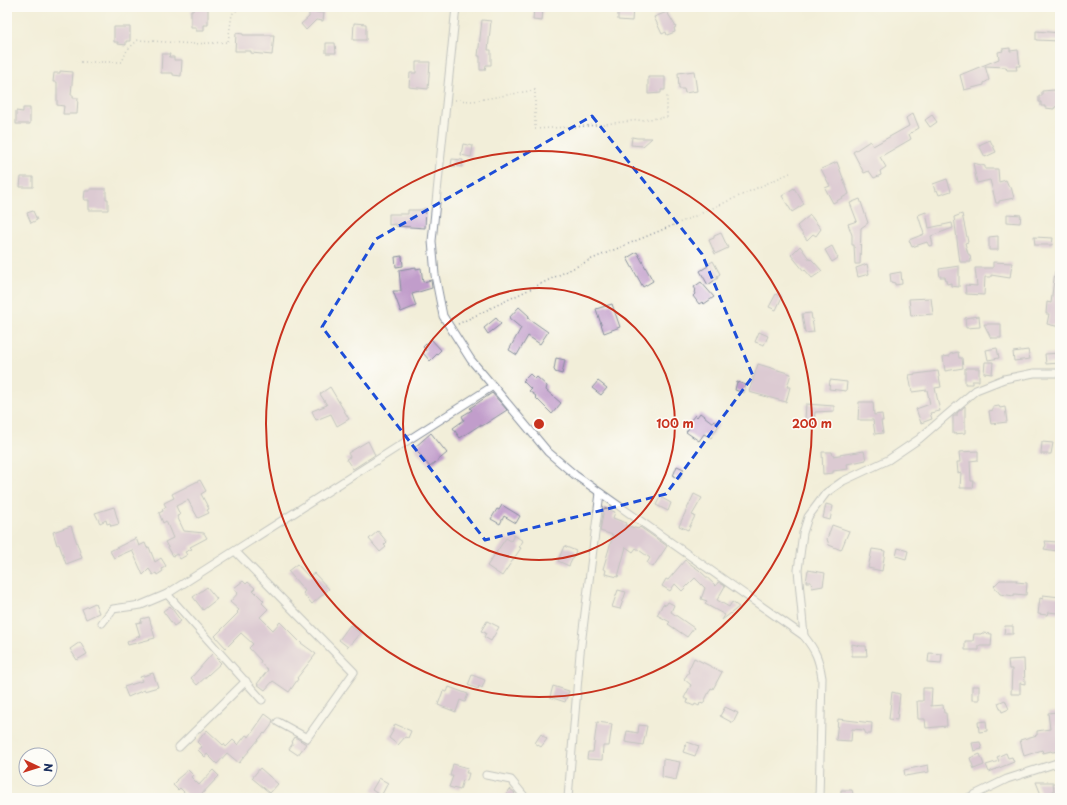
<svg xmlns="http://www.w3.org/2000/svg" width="1067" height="805" font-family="'Playpen Sans',sans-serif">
<rect width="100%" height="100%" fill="#fdfcf7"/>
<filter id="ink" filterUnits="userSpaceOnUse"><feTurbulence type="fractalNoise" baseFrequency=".025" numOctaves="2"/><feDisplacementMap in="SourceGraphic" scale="8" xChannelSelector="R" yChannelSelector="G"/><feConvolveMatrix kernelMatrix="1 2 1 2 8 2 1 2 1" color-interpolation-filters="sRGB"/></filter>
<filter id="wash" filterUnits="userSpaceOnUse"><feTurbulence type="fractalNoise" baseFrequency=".012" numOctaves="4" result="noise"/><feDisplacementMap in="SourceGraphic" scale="16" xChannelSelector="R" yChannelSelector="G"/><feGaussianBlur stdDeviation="0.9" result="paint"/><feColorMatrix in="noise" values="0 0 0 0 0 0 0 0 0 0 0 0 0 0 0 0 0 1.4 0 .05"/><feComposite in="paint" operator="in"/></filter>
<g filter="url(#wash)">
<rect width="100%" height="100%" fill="#f2eed9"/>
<g id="blocks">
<g fill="#c19dcb">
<polygon points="200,7 208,7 208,25 204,25 204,31 196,31 196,27 191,27 191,10 194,10 194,8 200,8"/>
<polygon points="534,7 543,8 542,21 533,20"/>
<polygon points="633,7 632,21 618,20 618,8"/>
<polygon points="309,12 324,13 323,21 316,20 306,30 301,24 309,17"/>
<polygon points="667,12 676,27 674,28 675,32 667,35 666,32 662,34 654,17"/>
<polygon points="482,20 491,21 488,50 491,50 491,65 486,65 485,70 480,70 480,56 478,56"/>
<polygon points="354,23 366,24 366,40 353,40"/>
<polygon points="114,27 130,27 130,41 126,41 126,45 118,44 118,42 114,42"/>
<polygon points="1036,31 1060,33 1060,41 1036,40"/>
<polygon points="236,33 243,34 243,35 274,35 272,55 251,53 251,51 235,51"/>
<polygon points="326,43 335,43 336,53 326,53"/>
<polygon points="1010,48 1010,51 1018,50 1020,66 1016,66 1017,70 1007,70 1006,67 985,66 989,80 984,83 984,85 964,90 960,75 999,59 998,52 1003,51 1002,49"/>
<polygon points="162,54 170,54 169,57 174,57 174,60 182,60 181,76 173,75 173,73 161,73"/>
<polygon points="416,62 430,62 428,89 409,87 410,73 416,73"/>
<polygon points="60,71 73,72 71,95 73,95 73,98 78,98 77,114 63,114 64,106 57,105 57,82 53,82 54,73 60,73"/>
<polygon points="694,71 697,91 685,93 684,89 679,89 678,73"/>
<polygon points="648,77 665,77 665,90 661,90 661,93 648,94"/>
<polygon points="1055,90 1056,93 1060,93 1059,106 1055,107 1054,109 1045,108 1045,106 1041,106 1041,102 1039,102 1039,96 1042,96 1042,91"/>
<polygon points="23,108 30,108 30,124 16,124 16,111 23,112"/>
<polygon points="913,113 919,128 909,134 911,139 880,157 886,167 880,171 881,175 874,178 869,171 864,173 853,152 870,141 873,146 909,126 906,118"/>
<polygon points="932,115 937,122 930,127 925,120"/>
<polygon points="632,137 637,138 652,138 643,146 631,145"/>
<polygon points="990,140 996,152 985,157 979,145"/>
<polygon points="463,144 473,146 471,157 461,155"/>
<polygon points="452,159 463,160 462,167 451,166"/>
<polygon points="837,162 849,194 833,203 825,188 830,186 821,169"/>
<polygon points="973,163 985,166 985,169 998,169 999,182 1006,180 1009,187 1011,187 1014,198 999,201 999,203 996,203 990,180 977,183"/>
<polygon points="21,177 33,177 33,187 20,187"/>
<polygon points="947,179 951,191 939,195 937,190 935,191 933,184"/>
<polygon points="794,188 804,204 792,212 782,196"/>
<polygon points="90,189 106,189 106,199 108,199 108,210 89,210 89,200 84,200 85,191 90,191"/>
<polygon points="860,199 868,223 861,228 860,264 855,264 854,245 852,245 852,235 848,224 857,221 850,203"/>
<polygon points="426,208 425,228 396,226 396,224 389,225 389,214 408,214 408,210 421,210"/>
<polygon points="33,211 37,220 31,223 27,213"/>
<polygon points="926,212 929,228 952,223 953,228 931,236 933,245 929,246 927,242 912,247 909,240 924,234 918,215"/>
<polygon points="962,214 968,242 965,243 968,254 970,255 971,262 960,262 954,217"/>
<polygon points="1007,214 1021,215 1020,223 1007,222"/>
<polygon points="810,215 821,229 816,236 813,234 807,240 797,226"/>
<polygon points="721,233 728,248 715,254 709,240 714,238 714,236"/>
<polygon points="998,236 998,250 989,250 989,237"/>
<polygon points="1034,237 1053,238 1052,245 1035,245"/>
<polygon points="800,246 810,260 811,259 814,262 822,271 812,278 805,270 804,271 791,255"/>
<polygon points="832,246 838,258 832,262 825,250"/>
<polygon points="637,252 653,281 643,287 627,258"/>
<polygon points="402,256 403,266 396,267 395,257"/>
<polygon points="713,261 720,274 717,276 718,278 708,285 700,271 708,266 707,265"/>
<polygon points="993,262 1012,263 1010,278 991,275 991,277 985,277 984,295 966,294 965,285 977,286 975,268 993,268"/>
<polygon points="867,264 869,274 858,277 856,268"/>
<polygon points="959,266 959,287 951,286 951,283 947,284 945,277 940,277 939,269"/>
<polygon points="416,267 416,269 421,268 423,282 431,280 432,288 412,294 416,306 401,312 393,291 401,291 399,270"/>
<polygon points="1055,271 1060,272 1060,327 1047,324 1049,314 1046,314 1047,302 1051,303"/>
<polygon points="901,272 902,284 895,285 895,283 891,282 890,274"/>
<polygon points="701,282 714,297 704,304 702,302 699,304 693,296 695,294 694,292 696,290 694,287"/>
<polygon points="776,294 782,297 776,310 769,307"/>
<polygon points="931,298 933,314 911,316 909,299"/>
<polygon points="612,304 620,327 604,333 596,309"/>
<polygon points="519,307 529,316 528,318 548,332 540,344 528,336 517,355 509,350 521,328 509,318"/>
<polygon points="811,313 814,332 805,333 802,314"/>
<polygon points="979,316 980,327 966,328 965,318"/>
<polygon points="496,318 501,324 488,334 484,328"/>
<polygon points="984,324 1001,324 1001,338 991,338"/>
<polygon points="759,332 768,336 764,345 755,342"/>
<polygon points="431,339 441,350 430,361 423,353 426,350 423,347"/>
<polygon points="997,348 999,358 988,360 986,350"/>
<polygon points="1028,350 1030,359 1014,361 1013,352"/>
<polygon points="958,352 959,358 962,358 963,368 945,371 943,357 950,356 950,354"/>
<polygon points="1060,353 1060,363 1046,364 1045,354"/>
<polygon points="556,358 565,360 562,374 555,372 555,371 554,370"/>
<polygon points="985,362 993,362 992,374 984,373"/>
<polygon points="758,364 791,374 787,387 790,387 786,402 749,392"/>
<polygon points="965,368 979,368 979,381 972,381 972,384 965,384"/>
<polygon points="938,371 941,387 935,388 940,411 930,413 932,419 921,423 916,409 930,404 927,390 912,392 909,375"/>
<polygon points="530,374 535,379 537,377 547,386 546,390 561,403 552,414 535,397 536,396 529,391 531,389 523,381"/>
<polygon points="830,380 847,382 846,391 829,389"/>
<polygon points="598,381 607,388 601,395 592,388"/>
<polygon points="737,382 746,385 744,393 735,390"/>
<polygon points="330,387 349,419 337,426 331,414 316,420 312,411 327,405 320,394"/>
<polygon points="492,393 507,410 482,426 480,425 460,438 453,428 464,420 462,416 472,410 470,408"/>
<polygon points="859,402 873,402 874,415 882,414 883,421 881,421 883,433 875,434 873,420 858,420"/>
<polygon points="806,404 834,406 834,411 815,412 814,421 805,420"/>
<polygon points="965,406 965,433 953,434 953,416 957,416 957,413"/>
<polygon points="999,406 1000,408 1005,407 1007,422 991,424 989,411 993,410 993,407"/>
<polygon points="700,413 713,423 714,421 719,425 711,438 704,434 699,441 686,432 690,427 687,425 690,421 695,415 697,417"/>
<polygon points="431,433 447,453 430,467 414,448"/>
<polygon points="368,441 375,455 353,469 346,459 350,457 348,453"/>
<polygon points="1042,442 1053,443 1051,454 1041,454"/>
<polygon points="864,451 866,460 847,464 848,469 833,471 833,473 823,474 822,452 832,452 833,456"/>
<polygon points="978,451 978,460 970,461 971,481 974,481 973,488 960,488 961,472 958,473 957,462 960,462 959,452"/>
<polygon points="677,466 684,469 680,479 673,476"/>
<polygon points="200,480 206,491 201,494 209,509 207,510 209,513 198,518 188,500 176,506 180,515 177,516 184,531 204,533 207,538 190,547 192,549 185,552 187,555 180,559 177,554 173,556 165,542 173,538 166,521 163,523 159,513 163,511 162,509 166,507 164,503 174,498 172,494"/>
<polygon points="694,494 702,498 692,515 695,516 688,530 679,526"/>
<polygon points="660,497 671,503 668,511 656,505"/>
<polygon points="826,504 833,506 830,520 823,518"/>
<polygon points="502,505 520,516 516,523 504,516 500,524 491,519 497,509 499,510"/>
<polygon points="114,507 119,524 111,526 110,523 107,524 106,520 100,523 95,513"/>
<polygon points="604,508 615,512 613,518 626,523 625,525 638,529 640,527 667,546 653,567 647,563 650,558 636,548 633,552 626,547 618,577 605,574 606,570 603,569 613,535 600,531"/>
<polygon points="832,525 849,531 841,550 829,545 827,539"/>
<polygon points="71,526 82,558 66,564 59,544 57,545 53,532"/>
<polygon points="378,531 387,542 384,545 386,547 380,552 369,539"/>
<polygon points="514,535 523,541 519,547 521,548 502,576 487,566 506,538 511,541"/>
<polygon points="136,538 139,546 145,543 147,548 149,547 155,562 161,558 166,566 162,569 163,571 157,575 156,573 153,575 149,569 143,575 132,550 114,558 110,551"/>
<polygon points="1045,541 1057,542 1059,547 1057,551 1044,549 1046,545"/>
<polygon points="564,546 576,551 569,566 558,561"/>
<polygon points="898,548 908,551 906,559 896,556"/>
<polygon points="872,549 885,551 882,571 868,568"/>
<polygon points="685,560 699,570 716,586 718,582 725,586 717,600 729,607 732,602 739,607 722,620 725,615 705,604 707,601 701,599 705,588 695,578 682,591 675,584 670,591 662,586 666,579 668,580"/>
<polygon points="297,564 309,577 314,573 329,589 312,604 303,593 305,591 288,571"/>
<polygon points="808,570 825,573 823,586 812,588 811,582 806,582"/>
<polygon points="1000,580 1017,580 1016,582 1027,583 1026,595 1014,594 1014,596 1000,594 994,586"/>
<polygon points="243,581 246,584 248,582 255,588 253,590 264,601 262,603 268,609 260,617 273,630 280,622 301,643 316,654 297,678 298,679 289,692 273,681 265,690 257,684 268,670 260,663 261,661 249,648 253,644 241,633 226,648 215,636 238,613 237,612 239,610 230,602 238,593 234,588"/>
<polygon points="207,587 217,599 203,610 193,597"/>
<polygon points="618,590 626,592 620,609 612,607"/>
<polygon points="1043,595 1060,597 1058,613 1048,612 1047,615 1038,614 1040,598 1043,599"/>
<polygon points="668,602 674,605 671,612 694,628 687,637 668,624 670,622 657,615 663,604 666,605"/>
<polygon points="95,603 99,613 86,619 82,609"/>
<polygon points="170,606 181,621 174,626 163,611"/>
<polygon points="149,617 155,638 128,645 127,642 140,636 136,623 142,622 141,619"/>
<polygon points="487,621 499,627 491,641 484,637 486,633 481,631"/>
<polygon points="350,625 360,633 348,647 339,640"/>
<polygon points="1005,626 1013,626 1013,634 1004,634"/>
<polygon points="982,633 992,634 991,646 979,646 979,650 965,650 965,641 973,641 974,634 981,634"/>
<polygon points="80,642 87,654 77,660 70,649"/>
<polygon points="852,644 861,646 866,646 867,656 852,656"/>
<polygon points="929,653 942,654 941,663 928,662"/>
<polygon points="212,654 221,663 197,685 191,678"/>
<polygon points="694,658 722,672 713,689 711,688 703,704 700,703 699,706 695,704 694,706 687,703 688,700 684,698 691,685 684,679 689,672 688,671"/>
<polygon points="1024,659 1025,684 1020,683 1020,694 1011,694 1012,669 1009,669 1008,660"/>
<polygon points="153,673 158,687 144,691 144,690 128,697 124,687 142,681 140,677"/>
<polygon points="472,675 485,680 482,688 479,686 478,689 468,685"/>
<polygon points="553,686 569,691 565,702 550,697"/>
<rect x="972" y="686" width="7" height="14"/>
<polygon points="449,687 468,694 465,702 460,700 456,712 438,705 443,691 447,692"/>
<polygon points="923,688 932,688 931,706 943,705 944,713 946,713 947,726 926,728 925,719 918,719 917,701 923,701"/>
<polygon points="892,692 900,694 897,720 889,719"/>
<polygon points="1005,700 1009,709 1002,712 998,703"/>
<polygon points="725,707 738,713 733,723 720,716"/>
<polygon points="1056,712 1060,751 1052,752 1051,751 1043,753 1042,750 1024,756 1020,740 1037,735 1037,731 1050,729 1048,713"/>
<polygon points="265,714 273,720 271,726 265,734 264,733 239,763 227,753 217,764 207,754 205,757 198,750 202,747 197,742 207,730 223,745 224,744 226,747 233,740 238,745 246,735 249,737"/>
<polygon points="838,719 872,723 871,734 866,734 864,730 852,729 851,741 836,740"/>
<polygon points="986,721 987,731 979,732 978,722"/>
<polygon points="597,722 612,724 609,746 603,746 602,760 587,759 588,752 593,752"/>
<polygon points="395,724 411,731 408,738 405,737 398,745 389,738 393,731 392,731"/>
<polygon points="639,725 647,726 643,745 625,742 627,731 638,733"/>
<polygon points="541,734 547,739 541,747 535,743"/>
<polygon points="295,737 306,744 298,755 289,749 293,743 292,742"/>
<polygon points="687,742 699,746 695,756 683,752"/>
<polygon points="980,742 982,749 974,751 972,743"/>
<polygon points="1006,753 1008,758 1012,757 1014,762 989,772 986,765 999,761 997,757"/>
<polygon points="980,754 984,765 974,769 970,758"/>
<polygon points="663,759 680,762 676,780 662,777"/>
<polygon points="453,764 468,768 466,773 469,773 467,781 463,780 460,790 449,787 453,776 450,776"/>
<polygon points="928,765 929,772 905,776 904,770"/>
<polygon points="260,768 278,784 270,793 252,778"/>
<polygon points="188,770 193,775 191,777 199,785 213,770 219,776 198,798 190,798 180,788 178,790 173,785 177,781 176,780"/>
<polygon points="379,778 388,783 381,796 372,790"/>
<polygon points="1036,782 1053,782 1054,791 1042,797"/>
<polygon points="510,789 515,793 512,798 504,798"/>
<polygon points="841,790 852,790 854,798 841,798"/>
</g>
</g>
</g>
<g filter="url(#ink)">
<use href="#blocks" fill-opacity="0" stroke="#868e9c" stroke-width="1"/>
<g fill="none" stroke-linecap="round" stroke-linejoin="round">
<g stroke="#868e9c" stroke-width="9">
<g id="street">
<path d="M456,7L432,241L435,275L443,316L471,360L493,386L548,452L575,475L804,636C816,651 819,659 822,678L819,798"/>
<polyline points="235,551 354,672 307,738 278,722"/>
<polyline points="167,594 262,700"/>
<polyline points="102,623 113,609 141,605 167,594 493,386"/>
<polyline points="804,636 798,570 803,533 808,517 826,493 843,481 888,460 919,439 976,390 1004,379 1034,373 1060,373"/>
<polyline points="179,747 246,681"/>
<polyline points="486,775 511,780 524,796 524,798"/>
<polyline points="568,798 580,653 600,493"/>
<polyline points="968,798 1007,779 1060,762"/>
</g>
</g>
<g stroke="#868e9c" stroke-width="1.5" stroke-dasharray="1 3" stroke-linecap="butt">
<polyline points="373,7 448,9"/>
<polyline points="81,62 122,62 127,50 138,40 194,44 228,42 232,14 241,7"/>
<polyline points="455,100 473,101 535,90 535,129 587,126 667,117 667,95"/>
<polyline points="458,324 592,259 693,217 790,173"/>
</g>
<use href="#street" stroke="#fff" stroke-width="7"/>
</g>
</g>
<path d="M0 0H1067V805H0ZM592,116L702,254L753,376L666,494L485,540L322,327L376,239Z" fill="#f2eed9" fill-opacity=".55" fill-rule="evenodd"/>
<path fill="none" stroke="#1d4ed8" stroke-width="3" stroke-dasharray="8 5" stroke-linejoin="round" d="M592,116L702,254L753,376L666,494L485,540L322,327L376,239Z"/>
<g fill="none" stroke="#c8321e" stroke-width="2">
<circle cx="539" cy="424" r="136"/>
<circle cx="539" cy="424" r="273"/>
</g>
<circle cx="539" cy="424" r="6" fill="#c8321e" stroke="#fdfcf7" stroke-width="2"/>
<g font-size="12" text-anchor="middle" font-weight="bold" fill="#c8321e" stroke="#fdfcf7" stroke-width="3" stroke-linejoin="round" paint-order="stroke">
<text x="675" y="428">100 m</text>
<text x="812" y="428">200 m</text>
</g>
<rect width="1067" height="805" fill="none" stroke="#fdfcf7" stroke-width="24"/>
<g transform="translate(38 767) rotate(94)"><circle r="19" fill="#fdfcf7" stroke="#a3aaba"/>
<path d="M0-3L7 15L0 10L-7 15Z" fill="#c8321e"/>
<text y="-6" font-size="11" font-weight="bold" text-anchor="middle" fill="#1b2f5e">N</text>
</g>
</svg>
